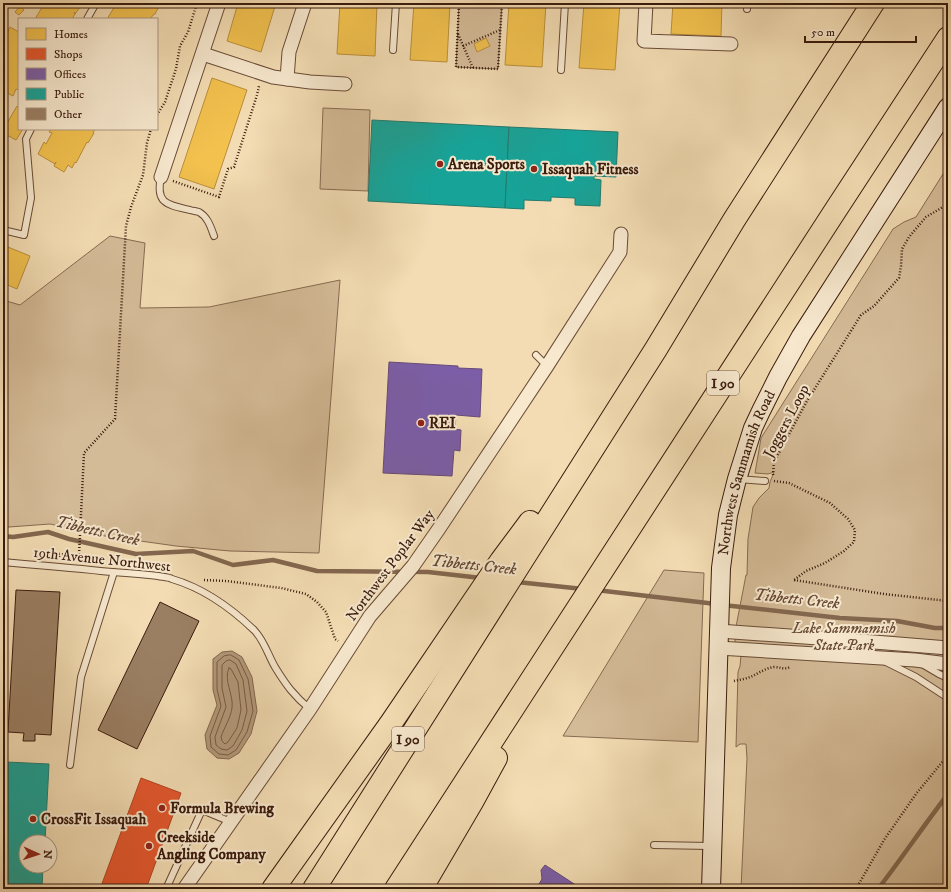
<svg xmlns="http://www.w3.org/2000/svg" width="951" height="892" font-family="'IM FELL DW Pica',serif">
<rect width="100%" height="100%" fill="#f3dcb3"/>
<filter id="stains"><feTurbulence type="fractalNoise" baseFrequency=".005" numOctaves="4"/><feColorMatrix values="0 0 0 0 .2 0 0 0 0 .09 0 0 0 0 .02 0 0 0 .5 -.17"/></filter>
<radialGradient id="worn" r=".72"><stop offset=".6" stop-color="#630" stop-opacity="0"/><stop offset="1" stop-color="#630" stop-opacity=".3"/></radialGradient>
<g fill="#d4bb97" stroke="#876b52">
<polygon points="459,3 502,3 498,69 456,67"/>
<polygon points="323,108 370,110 368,191 320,189"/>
<polygon points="948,166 948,889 741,889 747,758 746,744 740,744 736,747 738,672 740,666 741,655 735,649 735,632 746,575 747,575 748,539 753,507 759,498 769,488 770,482 774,472 768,474 755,473 761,438 893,229 904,222 916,217"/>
<polygon points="110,236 145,243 140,308 209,307 340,280 319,553 230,551 176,546 105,536 50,524 9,527 3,527 3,300 20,305"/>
<polygon points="664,570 704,573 698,742 563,736"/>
</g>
<polygon fill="#b49a7b" stroke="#83674f" points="232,651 242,657 252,677 257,711 251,734 239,753 229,759 217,758 207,749 205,735 217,705 213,690 213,659 222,652"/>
<g fill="#f2c14e" stroke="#bb8f3a">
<polygon points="47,3 81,3 79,6 80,7 75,14 74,12 75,14 72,19 35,19 44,4 45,5"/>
<polygon points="118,3 161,3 155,14 154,14 150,19 107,19 115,6 118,8 121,5"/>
<polygon points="238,3 276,3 261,52 227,41"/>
<polygon points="340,3 377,3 375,56 337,54"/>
<polygon points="414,3 450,3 447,62 410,60"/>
<polygon points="509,3 546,3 542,67 505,65"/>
<polygon points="584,3 620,3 615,70 579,68"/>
<polygon points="673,3 722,3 721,36 671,34"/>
<polygon points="20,6 24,10 19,15 15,12"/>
<polygon points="10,27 19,32 19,90 16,89 13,96 3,91 3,51 5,47 3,47 3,41"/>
<polygon points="486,38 490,46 477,52 474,44"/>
<polygon points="212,78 247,90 214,189 179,177"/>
<polygon points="17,106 19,108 19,129 23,129 16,140 3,133 3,130"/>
<polygon points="51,129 95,129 93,133 94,133 88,143 87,142 76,163 75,162 72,168 68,165 64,172 54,166 56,162 55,164 38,154 44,142 46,144 52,133 49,132"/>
<polygon points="3,245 30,256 17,289 3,283"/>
</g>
<polygon fill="#e4572e" stroke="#b14524" points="141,778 181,793 146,889 100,889"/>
<g fill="#7b5ea7" stroke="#684a79">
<polygon points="389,362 458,366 458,368 482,369 480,417 456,415 455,429 461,430 460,451 454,450 452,476 383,473"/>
<polygon points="545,865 582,889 536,889 542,879 541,870"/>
</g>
<g fill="#17a398" stroke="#227a6e">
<polygon points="372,120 509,127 505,208 368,201"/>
<polygon points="509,127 618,132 616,177 594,176 594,179 601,180 600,206 575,205 575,198 551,197 551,201 524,200 524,209 505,208"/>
<polygon points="6,762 49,764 45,842 26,842 26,866 43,866 42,889 3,889 3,818"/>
</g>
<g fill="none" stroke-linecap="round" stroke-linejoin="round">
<g stroke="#775a44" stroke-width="1">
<polygon points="231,655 239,660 248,679 253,711 247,732 236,750 228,755 219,754 211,747 210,736 221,706 217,689 217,662 224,656"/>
<polygon points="230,660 236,664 243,680 247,711 242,730 233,746 227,750 221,749 216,745 215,737 226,707 222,688 222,665 226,661"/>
<path d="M229,668L231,669L238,682L241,710L237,728L228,742L225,744L222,741L221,737C224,728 231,717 232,708C234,695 223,680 229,668Z"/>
</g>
<g stroke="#83674f" stroke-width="4.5">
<polyline points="3,536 13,537 48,532 69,539 136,554 193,551 233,565 273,560 317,571 428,572 481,578"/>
<polyline points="517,582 583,589"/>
<polyline points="596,590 716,604"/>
<polyline points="723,605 840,618 897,621 935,628 948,628"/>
<path d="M878,889C902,858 924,825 948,794"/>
</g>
</g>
<g fill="#9a7f63" stroke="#3a1b0d">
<polygon points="16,590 60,592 51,735 35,734 35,741 23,741 24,733 8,732"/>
<polygon points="160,602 199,621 137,749 98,730"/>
</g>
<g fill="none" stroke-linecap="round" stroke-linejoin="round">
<g stroke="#684b36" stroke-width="8">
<g id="lane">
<polyline points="747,9 747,3"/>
<polyline points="87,19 96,3"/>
<polyline points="393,50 396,3"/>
<polyline points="561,70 565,3"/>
<path d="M161,177C155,204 168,205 190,210C193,211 197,211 199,212C208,217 211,228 214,236"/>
<polyline points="3,230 24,235 31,198 26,139 31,129"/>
<polyline points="536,355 547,366"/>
<polyline points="738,479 765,481"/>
<path d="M3,562C39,565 76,568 112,572C127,573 142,574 158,576C162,577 168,577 172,579C203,588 231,608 254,630C264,640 268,655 275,667C286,685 294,696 310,709"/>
<polyline points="886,662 916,677 948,698"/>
<polyline points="922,664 939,674 948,678"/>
<polyline points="70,765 81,677 114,572"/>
<polyline points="654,845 710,846"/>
<polyline points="166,889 202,810 231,822"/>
</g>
</g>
<g stroke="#684b36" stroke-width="15">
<g id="street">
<polyline points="646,3 644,41 731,44"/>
<polyline points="203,54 273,77 310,82 345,84"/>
<polyline points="287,79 289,52 305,3"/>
<polyline points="161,177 219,3"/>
<polyline points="719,631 874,642 948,648"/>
<polyline points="718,648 915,660 948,664"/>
<polyline points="184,889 310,709 370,616 413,566 438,530 547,366 620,252 621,234"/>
</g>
</g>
<g stroke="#3a1b0d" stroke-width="20">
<g id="secondary">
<path id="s1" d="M711,889L721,568L728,515L737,479L753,428L761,411L778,377L801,336L948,107"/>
</g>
</g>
<g stroke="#3a1b0d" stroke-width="24">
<g id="highway">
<polyline points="273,889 391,723 501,561 530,522"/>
<polyline points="314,889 656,349 734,220 873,3"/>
<polyline points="396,889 835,211 948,38"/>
<polyline points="421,889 472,802 496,758"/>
</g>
</g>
<g stroke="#3a1b0d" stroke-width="2.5" stroke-dasharray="1 2" stroke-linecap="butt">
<polyline points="459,3 456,67 498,69 502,3"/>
<polyline points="458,34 473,68"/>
<polyline points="463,46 500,30"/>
<polyline points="157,115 165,102 176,69 180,46 188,32 197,3"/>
<polyline points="173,181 219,197 228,169 234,167 257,95 259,86"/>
<polyline points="773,475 774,462 807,401 861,315 874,306 899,278 901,266 902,249 909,237 926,217 943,207 948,202"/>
<polyline points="774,481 789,483 830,503 848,519 855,530 854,542 844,551 825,563 806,571 794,580"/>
<polyline points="59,557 59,554 79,555 84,453 115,419 126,226 131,207 143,175 147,143 151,129"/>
<polyline points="204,580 227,581 281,588 306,594 317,602 326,612 335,639 338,641"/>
<polyline points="794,580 884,594 948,601"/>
<path d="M734,681C739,680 745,679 750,677C758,674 765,668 774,667C780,667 784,670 790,667"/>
<polyline points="856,889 884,840 916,794 948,755"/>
</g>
<use href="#lane" stroke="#f7e8ce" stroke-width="6"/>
<use href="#street" stroke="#f7e8ce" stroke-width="13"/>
<use href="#secondary" stroke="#f7e8ce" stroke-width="18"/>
<use href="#highway" stroke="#f3dcb3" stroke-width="22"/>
</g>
<g fill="#8f2418" stroke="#f7e8ce" stroke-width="1.5">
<circle cx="440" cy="164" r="4"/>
<circle cx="534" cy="169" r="4"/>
<circle cx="421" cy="423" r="4"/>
<circle cx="162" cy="808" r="4"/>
<circle cx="33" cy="819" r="4"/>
<circle cx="149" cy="846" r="4"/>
</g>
<g text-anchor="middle" stroke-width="4" stroke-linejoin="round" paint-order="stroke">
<g fill="#f7e8ce" stroke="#735847" stroke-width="1">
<rect x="707" y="371" width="32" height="24" rx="3"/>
<rect x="392" y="727" width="32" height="24" rx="3"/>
</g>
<g font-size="14" font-weight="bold" fill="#3a1b0d">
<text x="723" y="388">I 90</text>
<text x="408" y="744">I 90</text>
</g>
<g font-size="15" font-weight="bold" fill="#3a1b0d" stroke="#f7e8ce" text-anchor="start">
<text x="448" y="169">Arena Sports</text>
<text x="542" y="174">Issaquah Fitness</text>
<text x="429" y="428">REI</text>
<text x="170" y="813">Formula Brewing</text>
<text x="41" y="824">CrossFit Issaquah</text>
<text x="157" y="842">Creekside<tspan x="157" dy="17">Angling Company</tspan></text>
</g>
<g font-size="15" fill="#3a1b0d" stroke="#f7e8ce">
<text transform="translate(786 421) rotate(-62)" y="5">Joggers Loop</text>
<text dy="5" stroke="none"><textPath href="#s1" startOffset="420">Northwest Sammamish Road</textPath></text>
<text transform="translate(102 559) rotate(6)" y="5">19th Avenue Northwest</text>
<text transform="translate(390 565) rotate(-53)" y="5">Northwest Poplar Way</text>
</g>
<g font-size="15" font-style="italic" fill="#684b36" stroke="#f7e8ce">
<text x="844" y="633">Lake Sammamish<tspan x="844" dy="17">State Park</tspan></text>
</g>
<g font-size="16" font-style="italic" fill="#654734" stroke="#f7e8ce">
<text transform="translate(98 530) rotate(13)" y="6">Tibbetts Creek</text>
<text transform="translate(474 564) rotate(6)" y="6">Tibbetts Creek</text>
<text transform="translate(797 598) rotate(6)" y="6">Tibbetts Creek</text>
</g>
</g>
<rect width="951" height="892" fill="none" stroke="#f3dcb3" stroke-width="16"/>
<rect x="4" y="4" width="943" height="884" fill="none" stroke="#3a1b0d" stroke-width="2"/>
<rect x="8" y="8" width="935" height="876" fill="none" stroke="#3a1b0d"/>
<rect x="18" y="18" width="140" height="112" fill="#f7e8ce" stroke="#ab9681"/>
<rect x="26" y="28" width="20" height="12" fill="#f2c14e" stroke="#ab9681"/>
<text x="54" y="38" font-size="12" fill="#3a1b0d">Homes</text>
<rect x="26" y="48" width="20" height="12" fill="#e4572e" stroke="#ab9681"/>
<text x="54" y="58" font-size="12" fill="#3a1b0d">Shops</text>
<rect x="26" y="68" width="20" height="12" fill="#7b5ea7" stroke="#ab9681"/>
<text x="54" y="78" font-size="12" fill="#3a1b0d">Offices</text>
<rect x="26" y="88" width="20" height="12" fill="#17a398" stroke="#ab9681"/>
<text x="54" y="98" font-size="12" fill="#3a1b0d">Public</text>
<rect x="26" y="108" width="20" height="12" fill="#9a7f63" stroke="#ab9681"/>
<text x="54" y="118" font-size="12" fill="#3a1b0d">Other</text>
<g transform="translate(38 854) rotate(93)"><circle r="19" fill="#f7e8ce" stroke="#ab9681"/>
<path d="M0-3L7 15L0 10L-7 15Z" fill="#8f2418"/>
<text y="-6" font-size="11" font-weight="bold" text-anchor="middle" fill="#3a1b0d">N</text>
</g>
<path d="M805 36v6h111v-6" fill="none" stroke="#3a1b0d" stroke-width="2"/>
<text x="811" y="36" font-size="12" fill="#3a1b0d" stroke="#f7e8ce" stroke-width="3" paint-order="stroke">50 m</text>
<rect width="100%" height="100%" filter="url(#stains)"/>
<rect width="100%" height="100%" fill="url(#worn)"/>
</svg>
